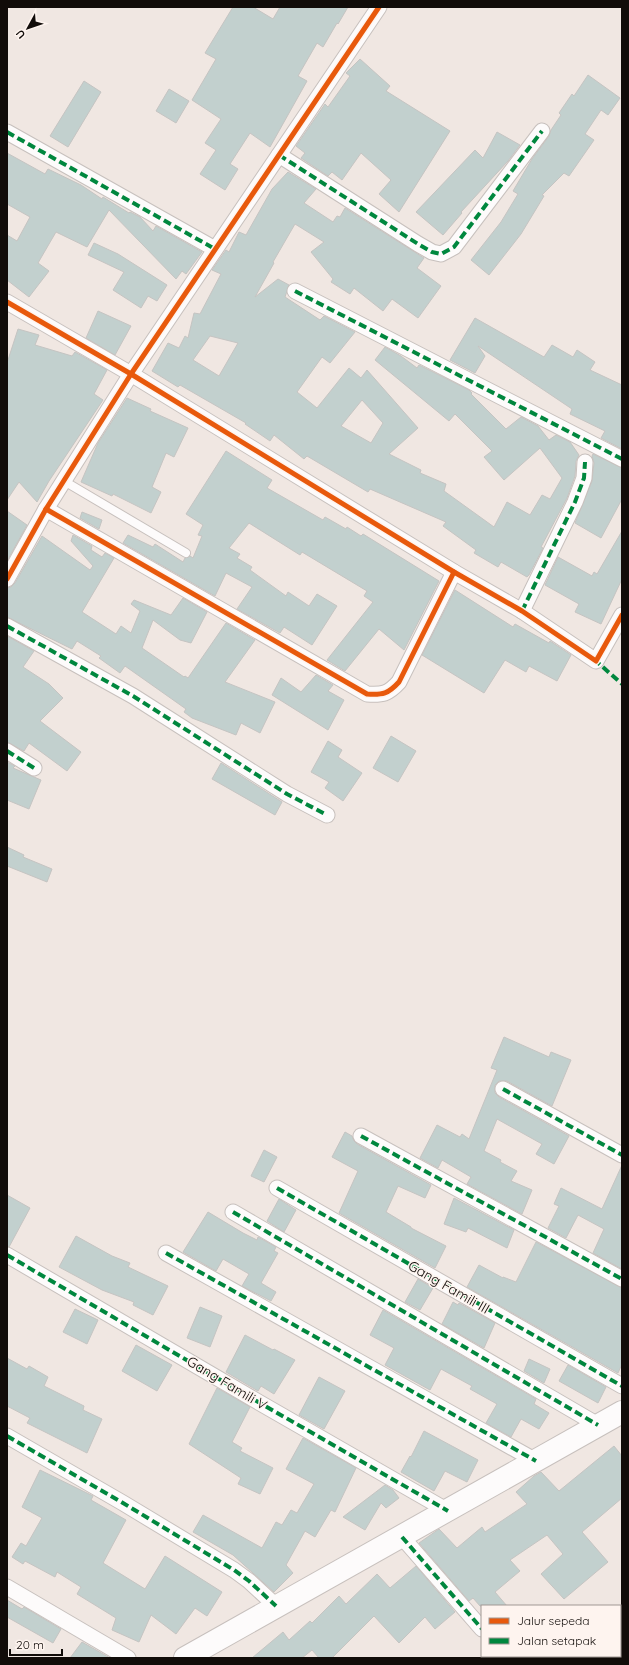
<svg xmlns="http://www.w3.org/2000/svg" width="629" height="1665" font-family="Quicksand,sans-serif">
<rect width="100%" height="100%" fill="#f0e7e2"/>
<g fill="#c2d0ce" stroke="#c5c4c2" fill-rule="evenodd">
<polygon points="233,7 253,7 273,19 280,7 348,7 338,24 337,23 323,47 317,43 298,76 307,81 270,147 250,133 230,164 238,169 225,190 200,174 216,150 205,143 221,119 192,100 216,59 205,53"/>
<polygon points="360,59 390,86 386,91 450,131 399,212 379,194 391,180 361,153 342,180 332,172 328,176 301,158 305,153 296,146 325,104 328,107 350,76 346,73"/>
<polygon points="588,75 620,98 608,115 601,110 585,134 594,140 569,176 564,173 542,195 544,196 521,234 489,275 471,260 501,222 518,194 513,191 532,159 549,136 551,130 561,115 559,113 572,94 574,96"/>
<polygon points="84,81 101,92 68,147 50,136"/>
<polygon points="169,89 189,101 176,123 156,111"/>
<polygon points="497,132 520,145 508,161 461,212 462,213 443,235 416,212 475,150 483,158"/>
<polygon points="7,153 45,174 48,169 81,185 102,199 103,197 129,213 130,212 140,217 153,231 156,226 202,252 186,274 182,271 176,279 109,210 87,247 56,232 38,263 49,271 29,297 7,280 7,235 17,241 30,217 7,204"/>
<path d="M288,172L316,189L304,203L333,222L337,216L340,217L345,208L424,258L417,268L441,286L418,318L392,299L383,311L354,288L350,294L331,282L333,279L311,252L324,242L295,224L273,262L274,263L255,297L278,279L289,285L285,297L320,320L324,316L355,332L330,363L322,357L297,392L317,408L349,368L361,378L367,370L418,428L389,454L421,470L420,473L446,484L444,491L494,527L507,502L530,515L542,495L550,499L562,478L540,448L504,480L484,457L492,451L455,414L449,421L375,360L385,347L401,356L417,368L419,365L469,390L472,393L471,394L506,429L521,417L538,426L549,440L556,435L570,442L579,455L576,461L575,476L567,498L541,547L543,548L529,575L527,577L501,562L498,567L474,553L476,550L443,526L446,522L370,489L368,492L307,456L304,459L274,435L270,441L245,424L246,423L180,385L178,387L152,371L168,343L179,348L185,336L188,338L194,313L200,314L221,274L212,270L226,250L229,252L239,232L246,235L272,189ZM210,336L238,343L219,376L193,360ZM362,400L383,423L371,443L341,426Z"/>
<polygon points="94,243 118,254 167,285 157,301 148,296 141,308 113,290 124,272 88,255"/>
<polygon points="98,311 131,326 115,355 86,338"/>
<polygon points="475,318 544,357 552,345 573,357 577,350 595,362 590,370 622,385 622,449 601,438 605,431 570,414 572,409 478,346 485,356 475,373 450,360"/>
<polygon points="18,329 39,335 35,345 72,356 75,352 107,370 94,394 103,400 49,481 37,502 19,482 7,500 7,363"/>
<polygon points="127,398 151,409 150,411 188,428 174,457 166,453 152,487 161,492 151,513 113,494 112,496 81,482 98,443"/>
<polygon points="226,451 272,480 267,488 323,520 325,517 346,529 347,527 361,536 363,534 439,581 404,650 379,629 345,671 327,660 373,602 364,596 367,591 302,552 300,555 249,523 229,548 240,554 237,558 252,567 250,570 286,596 288,592 309,606 317,594 337,606 312,645 284,627 280,633 237,609 252,587 226,573 215,596 123,543 128,535 153,547 155,544 183,562 185,558 190,556 193,558 202,536 198,535 203,525 186,514"/>
<polygon points="593,454 622,468 622,499 601,538 575,523 592,481 594,463 592,456"/>
<polygon points="7,511 27,525 7,561"/>
<polygon points="82,512 102,520 99,529 80,518"/>
<polygon points="622,531 622,579 601,624 575,612 579,604 545,585 558,557 592,576 594,572 597,574"/>
<polygon points="73,535 92,546 91,550 102,557 105,553 114,558 82,612 116,634 121,626 131,633 140,611 131,604 134,600 171,615 183,598 207,612 191,643 180,640 153,620 142,648 184,677 185,676 188,678 226,623 255,640 225,682 275,702 260,733 241,723 236,735 192,718 184,712 186,709 125,666 120,673 99,658 101,656 77,641 72,649 7,617 7,588 11,587 15,583 42,536 90,570 93,566 71,541"/>
<polygon points="455,590 513,627 515,624 549,643 550,641 571,655 557,681 529,666 526,672 505,660 484,693 422,655"/>
<polygon points="7,636 34,651 23,667 49,684 63,698 40,721 81,752 67,771 29,743 24,751 7,742"/>
<polygon points="316,675 333,685 328,691 344,700 328,730 272,695 281,678 301,692"/>
<polygon points="391,736 416,751 398,782 373,768"/>
<polygon points="328,741 342,750 338,757 362,773 343,801 325,788 329,782 311,772"/>
<polygon points="7,762 15,766 13,768 41,780 29,809 7,800"/>
<polygon points="221,763 282,802 275,815 212,779"/>
<polygon points="7,847 24,855 23,857 52,869 47,882 7,866"/>
<polygon points="504,1037 549,1057 551,1052 571,1060 552,1106 507,1081 499,1081 495,1085 495,1093 499,1097 569,1136 554,1164 536,1154 542,1144 497,1119 484,1151 501,1160 500,1162 517,1171 511,1181 532,1190 522,1214 467,1184 471,1177 442,1160 438,1168 420,1158 437,1125 460,1137 462,1134 469,1139 497,1070 491,1068"/>
<polygon points="345,1132 352,1136 354,1141 357,1144 431,1185 425,1198 398,1186 386,1212 411,1227 411,1228 446,1246 435,1268 339,1213 358,1171 332,1157"/>
<polygon points="264,1150 277,1157 264,1182 251,1176"/>
<polygon points="622,1165 622,1269 593,1253 604,1229 578,1215 566,1238 548,1228 559,1206 554,1204 561,1188 602,1209"/>
<polygon points="7,1195 30,1208 9,1247 7,1246"/>
<polygon points="454,1198 514,1230 507,1248 470,1229 468,1228 466,1232 444,1224"/>
<polygon points="279,1199 296,1210 284,1232 267,1221"/>
<polygon points="208,1212 243,1233 257,1240 258,1237 276,1247 274,1251 278,1253 261,1283 276,1292 271,1301 242,1286 249,1274 223,1259 216,1271 183,1252"/>
<polygon points="76,1236 112,1256 130,1263 128,1267 168,1286 153,1315 133,1305 134,1302 102,1290 59,1267"/>
<polygon points="536,1242 622,1288 622,1364 618,1373 467,1287 479,1265 503,1278 503,1277 516,1282"/>
<polygon points="418,1279 433,1288 420,1310 405,1302"/>
<polygon points="453,1302 458,1305 459,1303 495,1323 484,1348 442,1324"/>
<polygon points="200,1307 222,1316 210,1347 187,1338"/>
<polygon points="75,1309 98,1320 87,1344 63,1332"/>
<polygon points="383,1310 536,1399 534,1404 549,1413 539,1429 521,1419 511,1437 486,1423 497,1404 470,1389 472,1386 441,1369 430,1390 385,1365 394,1348 370,1335"/>
<polygon points="245,1335 273,1350 274,1349 295,1360 274,1394 261,1386 258,1391 226,1372"/>
<polygon points="136,1345 172,1365 157,1391 122,1371"/>
<polygon points="7,1358 27,1369 29,1366 48,1377 44,1386 84,1406 83,1410 102,1419 87,1453 27,1423 30,1418 7,1406"/>
<polygon points="529,1359 550,1369 544,1383 524,1371"/>
<polygon points="568,1365 606,1387 598,1403 559,1381"/>
<polygon points="319,1377 345,1391 324,1429 299,1415"/>
<polygon points="217,1388 250,1407 232,1442 242,1448 240,1451 273,1468 260,1494 238,1484 241,1478 189,1444"/>
<polygon points="424,1431 478,1460 467,1482 445,1471 434,1491 401,1472 410,1456 411,1457"/>
<polygon points="303,1438 356,1468 335,1512 331,1510 315,1537 305,1531 286,1565 293,1573 274,1592 233,1555 193,1532 203,1515 262,1548 276,1522 282,1525 291,1510 297,1513 314,1484 286,1469"/>
<polygon points="614,1446 622,1456 622,1498 582,1532 608,1562 564,1599 541,1574 563,1554 547,1535 510,1560 520,1571 495,1592 507,1606 480,1606 473,1598 469,1601 419,1543 439,1529 457,1548 482,1527 485,1532 527,1504 516,1492 534,1476 541,1472 559,1491"/>
<polygon points="40,1470 93,1496 91,1500 126,1520 103,1563 145,1589 165,1556 222,1592 207,1616 195,1608 176,1634 151,1615 139,1642 112,1630 116,1618 77,1594 81,1587 57,1572 55,1577 25,1561 23,1564 12,1557 21,1543 26,1546 42,1518 22,1507"/>
<polygon points="385,1485 393,1490 399,1498 386,1508 381,1503 365,1530 343,1517"/>
<polygon points="416,1566 455,1612 435,1629 425,1617 399,1643 374,1616 332,1658 319,1658 312,1650 302,1658 252,1658 283,1632 289,1640 310,1621 312,1623 339,1596 346,1604 377,1574 390,1588"/>
<polygon points="7,1600 22,1609 24,1607 61,1629 53,1643 7,1617"/>
<polygon points="82,1642 110,1658 70,1658"/>
</g>
<g fill="none" stroke-linecap="round" stroke-linejoin="round">
<g stroke="#c7c0bd" stroke-width="10">
<polyline id="lane" points="64,481 186,553"/>
</g>
<g stroke="#c7c0bd" stroke-width="17">
<g id="street">
<polyline points="7,132 215,249"/>
<polyline points="279,155 418,244 432,252 441,254 454,247 542,131"/>
<polyline points="295,291 622,459"/>
<polyline points="7,302 131,374 454,572 522,611 596,661 622,615"/>
<path d="M46,509L367,694C383,695 388,694 399,682L454,572"/>
<polyline points="7,579 46,509 131,374 379,7"/>
<polyline points="522,611 575,502 584,478 585,462"/>
<polyline points="7,626 133,696 287,794 327,815"/>
<polyline points="7,751 34,768"/>
<polyline points="503,1089 622,1155"/>
<polyline points="361,1136 622,1279"/>
<polyline points="277,1188 622,1386"/>
<polyline points="233,1212 598,1425"/>
<polyline points="166,1253 536,1461"/>
<polyline points="7,1255 260,1403 448,1511"/>
<polyline points="7,1436 123,1503 234,1570 249,1581 276,1606"/>
<polyline points="402,1537 482,1629"/>
<polyline points="7,1587 128,1658"/>
<polyline points="505,1656 507,1658"/>
</g>
</g>
<g stroke="#c7c0bd" stroke-width="24">
<polyline id="secondary" points="185,1658 622,1412"/>
</g>
<use href="#lane" stroke="#fdfbfb" stroke-width="8"/>
<use href="#street" stroke="#fdfbfb" stroke-width="15"/>
<use href="#secondary" stroke="#fdfbfb" stroke-width="22"/>
<g stroke="#00873e" stroke-width="4" stroke-dasharray="8 4" stroke-linecap="butt">
<polyline points="7,132 215,249"/>
<polyline points="279,155 418,244 432,252 441,254 454,247 542,131"/>
<polyline points="295,291 622,459"/>
<polyline points="522,611 575,502 584,478 585,462"/>
<polyline points="7,626 133,696 287,794 327,815"/>
<polyline points="598,659 596,661 622,684"/>
<polyline points="7,751 34,768"/>
<polyline points="503,1089 622,1155"/>
<polyline points="361,1136 622,1279"/>
<polyline points="277,1188 622,1386"/>
<polyline points="233,1212 598,1425"/>
<polyline points="166,1253 536,1461"/>
<polyline points="7,1255 260,1403 448,1511"/>
<polyline points="7,1436 123,1503 234,1570 249,1581 276,1606"/>
<polyline points="402,1537 482,1629"/>
<polyline points="505,1656 507,1658"/>
</g>
<g stroke="#fef4ef" stroke-width="8">
<g id="cycleway">
<polyline points="7,302 131,374 454,572 522,611 596,661 622,615"/>
<path d="M46,509L367,694C383,695 388,694 399,682L454,572"/>
<polyline points="7,579 46,509 131,374 379,7"/>
</g>
</g>
<use href="#cycleway" stroke="#e8590c" stroke-width="5"/>
</g>
<g text-anchor="middle" stroke-width="3" stroke-linejoin="round" paint-order="stroke">
<g font-size="14" fill="#110c09" stroke="#fef4ef">
<text transform="translate(449 1287) rotate(30)" y="5">Gang Famili III</text>
<text transform="translate(227 1383) rotate(31)" y="5">Gang Famili V</text>
</g>
</g>
<rect width="629" height="1665" fill="none" stroke="#110c09" stroke-width="16"/>
<rect x="481" y="1605" width="140" height="52" fill="#fef4ef" stroke="#9f9793"/>
<rect x="489" y="1618" width="20" height="6" fill="#e8590c" stroke="#9f9793"/>
<text x="517" y="1625" font-size="12" fill="#110c09">Jalur sepeda</text>
<rect x="489" y="1638" width="20" height="6" fill="#00873e" stroke="#9f9793"/>
<text x="517" y="1645" font-size="12" fill="#110c09">Jalan setapak</text>
<g transform="translate(28 28) rotate(230)" stroke="#fef4ef" stroke-width="3" paint-order="stroke">
<path d="M0-3L7 15L0 10L-7 15Z" fill="#110c09"/>
<text y="-6" font-size="11" font-weight="bold" text-anchor="middle" fill="#110c09">U</text>
</g>
<path d="M10 1649v6h52v-6" fill="none" stroke="#110c09" stroke-width="2"/>
<text x="16" y="1649" font-size="12" fill="#110c09" stroke="#fef4ef" stroke-width="3" paint-order="stroke">20 m</text>
</svg>
